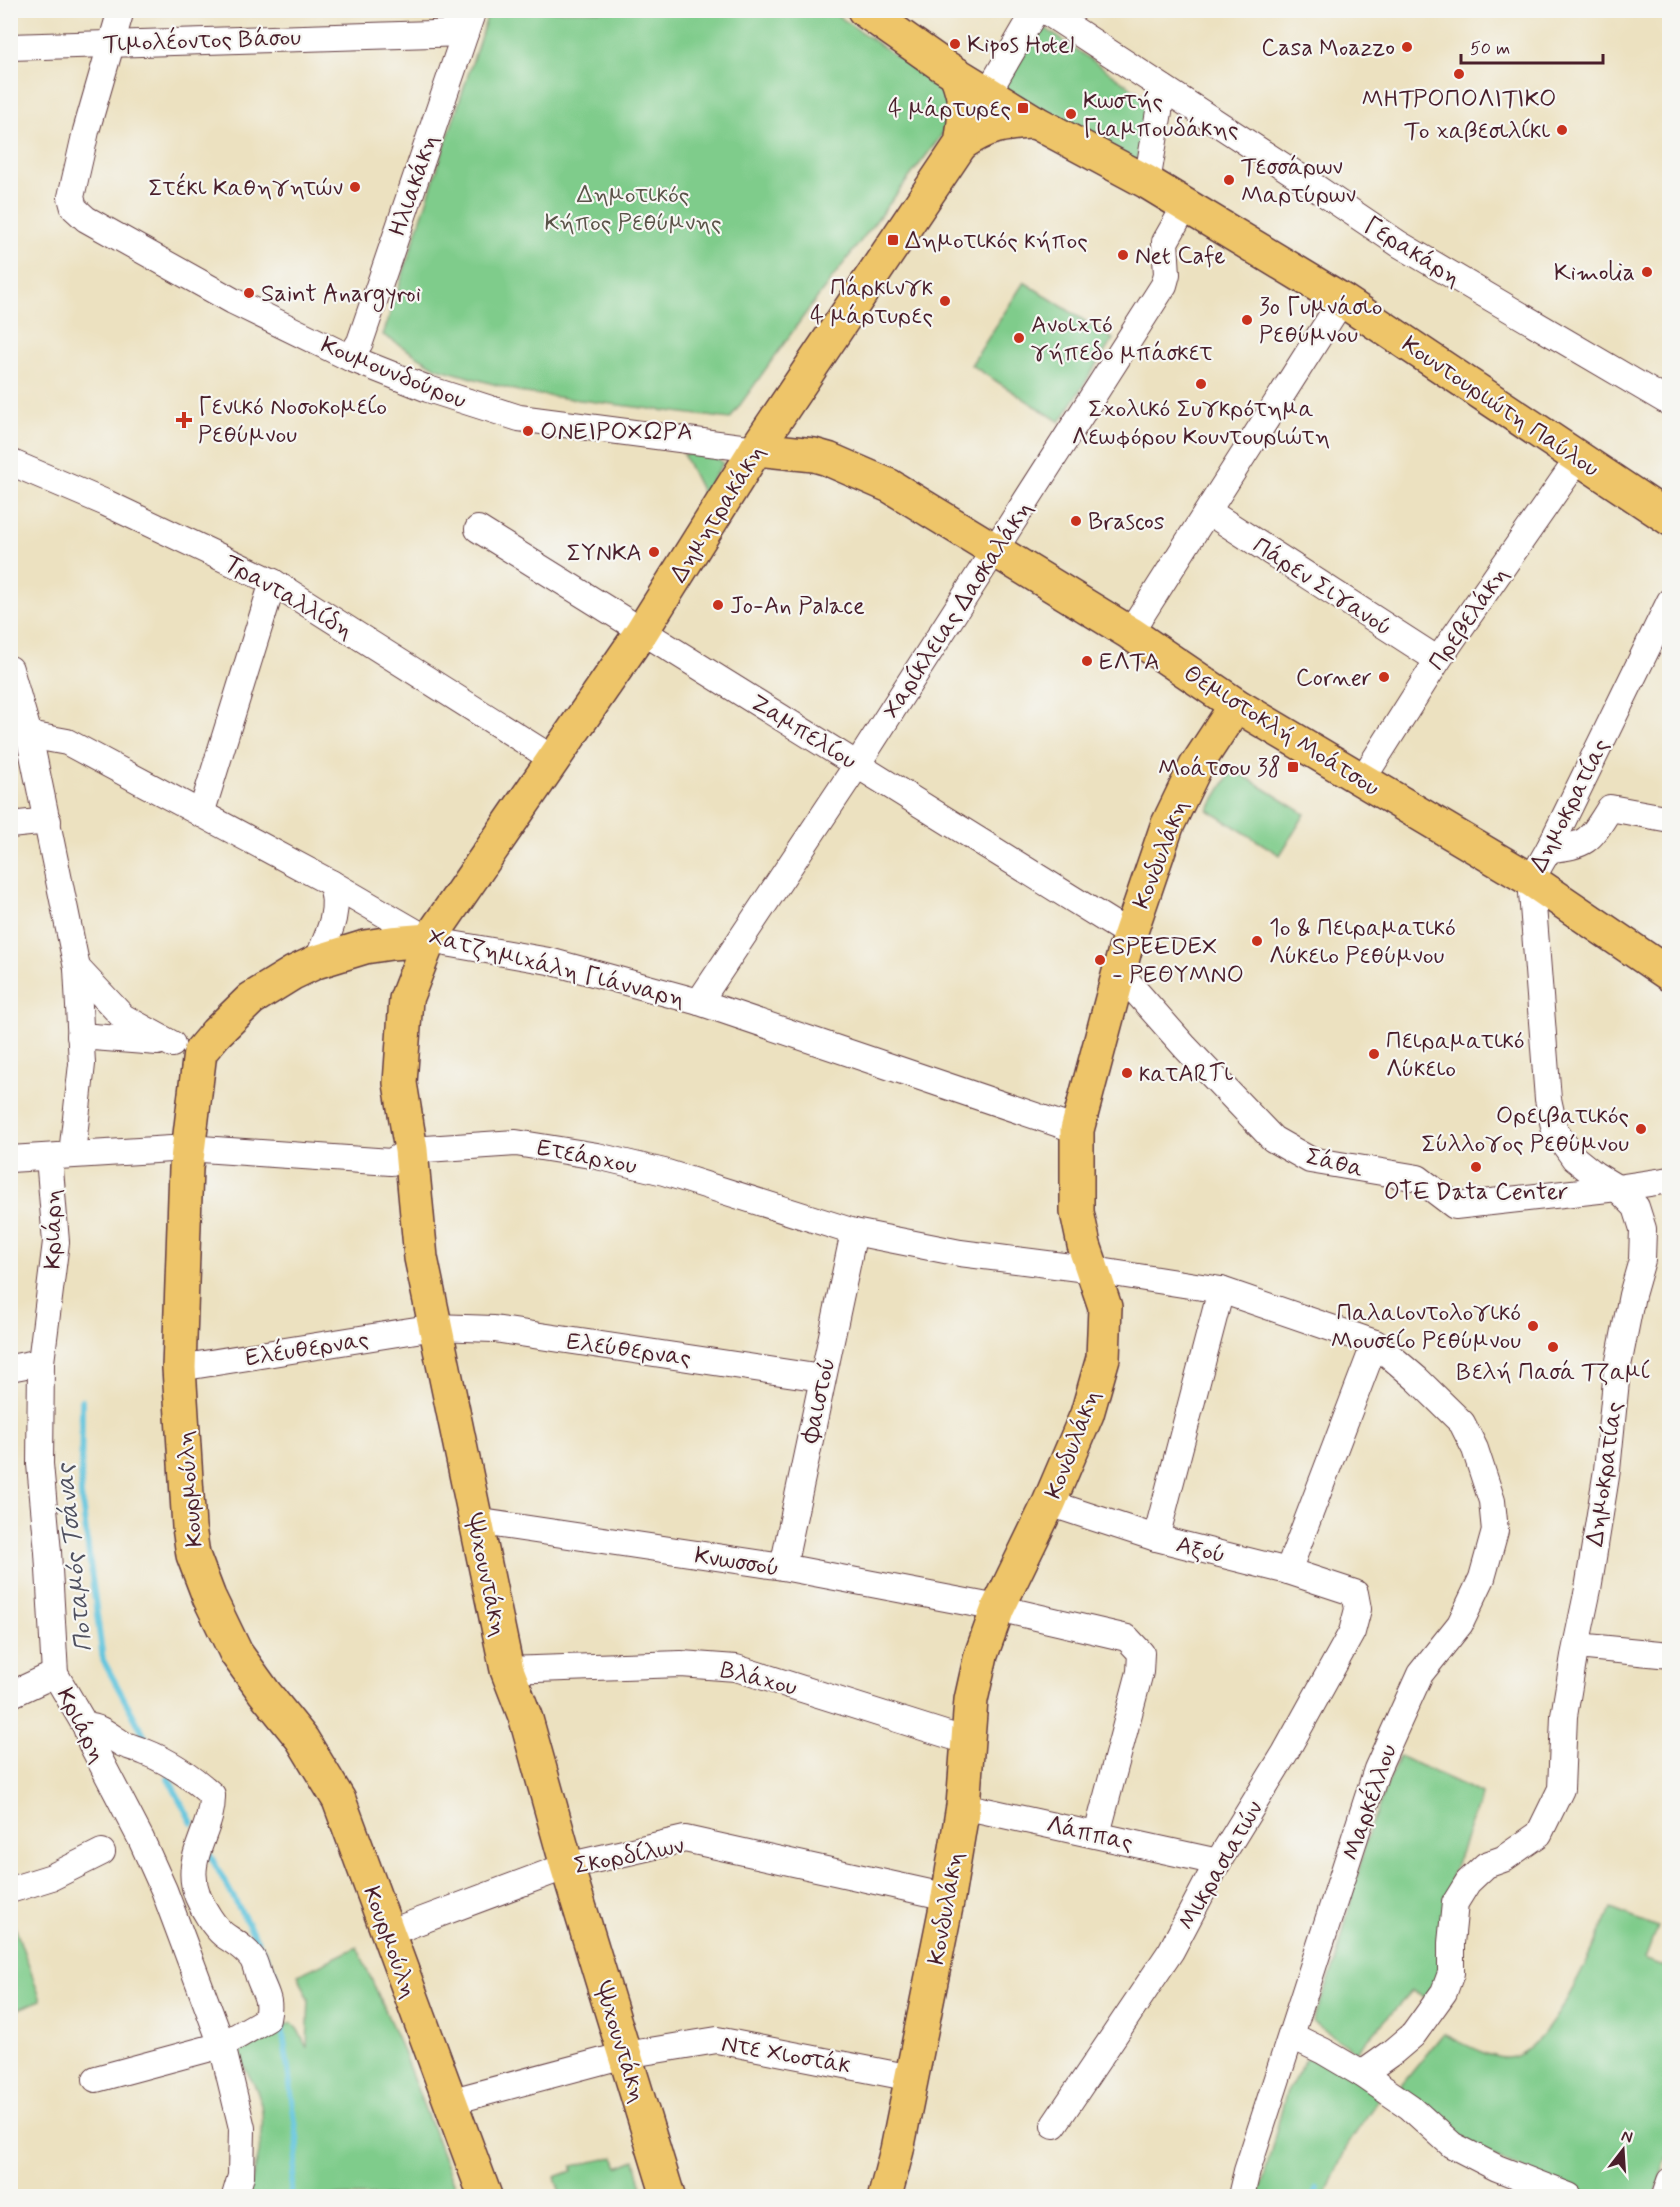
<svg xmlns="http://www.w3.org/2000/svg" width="1680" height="2207" font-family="Mynerve,sans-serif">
<rect width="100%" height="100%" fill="#f6f6f2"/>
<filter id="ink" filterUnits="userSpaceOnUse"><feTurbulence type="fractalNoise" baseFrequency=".0167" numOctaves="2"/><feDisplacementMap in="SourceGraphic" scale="12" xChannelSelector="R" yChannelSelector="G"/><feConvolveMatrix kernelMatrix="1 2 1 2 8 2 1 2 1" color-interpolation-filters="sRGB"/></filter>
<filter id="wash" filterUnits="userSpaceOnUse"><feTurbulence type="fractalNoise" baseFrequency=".008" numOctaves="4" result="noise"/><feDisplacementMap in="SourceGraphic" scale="24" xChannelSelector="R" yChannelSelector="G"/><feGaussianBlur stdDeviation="1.35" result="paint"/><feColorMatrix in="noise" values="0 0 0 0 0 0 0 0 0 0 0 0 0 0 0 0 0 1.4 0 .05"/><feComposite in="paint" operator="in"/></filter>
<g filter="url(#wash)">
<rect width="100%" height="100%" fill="#ece1c0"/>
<g fill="#7fcc8b" stroke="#64765b" stroke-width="1.5">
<polygon points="489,11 831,11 930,80 948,96 948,120 941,136 808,310 730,419 525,393 437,368 383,335"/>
<polygon points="1042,26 1148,99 1136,165 999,95"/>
<polygon points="1024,282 1113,339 1060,422 971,365"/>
<polygon points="683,454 713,455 723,463 703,494"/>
<polygon points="1233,769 1305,814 1280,855 1208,810"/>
<polygon points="1399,1756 1482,1794 1452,1875 1440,1937 1441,1966 1432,2002 1412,1991 1356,2052 1313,2022 1335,1964 1368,1833"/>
<path d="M1611,1909L1657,1927L1645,1959L1669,1968V1985L1662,2008L1669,2011L1670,2144L1655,2196H1588L1478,2150L1400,2087L1443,2034C1460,2041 1489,2059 1507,2058C1548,2058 1596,1942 1611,1909Z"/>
<polygon points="11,1916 41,2000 11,2012 10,2012"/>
<path d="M357,1947L398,2039L458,2196H247C257,2164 270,2124 257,2091C250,2074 242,2069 239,2049L268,2030L292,2023L298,2030L307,2048L309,1999L298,1975Z"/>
<polygon points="1306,2059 1329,2061 1381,2095 1347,2146 1325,2196 1259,2196 1286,2094"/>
<polygon points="614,2157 618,2167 635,2160 644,2196 561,2196 555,2177 572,2171 572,2166"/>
</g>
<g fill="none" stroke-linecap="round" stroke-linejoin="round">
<g stroke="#5fc4dd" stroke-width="6">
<polyline points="82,1400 81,1495 103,1660 145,1737"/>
<polyline points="168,1778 192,1823"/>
<polyline points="210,1855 275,1973 278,1994"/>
<polyline points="280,2010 298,2144 290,2196"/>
<polyline points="1314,2196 1317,2188"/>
</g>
</g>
</g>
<g filter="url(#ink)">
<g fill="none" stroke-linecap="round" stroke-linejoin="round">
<g stroke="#623c41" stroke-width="28">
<g id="minor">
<polyline points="121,10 86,131 71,197 74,208 86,219 233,301 350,358 428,389 519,418 756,449"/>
<polyline points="1044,10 1309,183 1399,244 1670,403"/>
<polyline points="10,47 465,33"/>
<polyline points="987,94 1036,10"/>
<polyline points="1147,182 1163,88"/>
<polyline points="350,358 360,342 473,10"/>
<polyline points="10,462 106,503 273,582 553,759"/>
<polyline points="1209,512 1438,660"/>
<polyline points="478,529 1129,934"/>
<polyline points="1130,633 1342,300"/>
<polyline points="10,669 29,735 77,968 82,1064 72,1154"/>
<polyline points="29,735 67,742 331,883 429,940 549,961 699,1002 1077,1130"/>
<polyline points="1362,780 1438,660 1578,459"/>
<polyline points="201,814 273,582"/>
<polyline points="10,825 48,821"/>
<path d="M1549,849C1588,846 1590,840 1610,808L1670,819"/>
<path d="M316,963C327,937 342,911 331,883"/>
<polyline points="77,968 123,1017 172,1044"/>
<polyline points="1118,971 1185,1047 1273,1139 1310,1160 1418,1178 1455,1206 1617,1188 1670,1180"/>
<polyline points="699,1002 857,765 1164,285 1167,274 1165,242 1186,205"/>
<polyline points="80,1036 158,1042"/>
<polyline points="49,1157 56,1242 41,1362 40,1464 48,1552 55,1674 86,1727 91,1743 141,1839 164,1890 222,2045 242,2128 241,2176 235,2196"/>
<polyline points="10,1159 187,1148 391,1162 411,1150 516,1143 597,1156 664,1172 854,1232 960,1253 1094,1270 1221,1290 1375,1343 1417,1379 1462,1423 1475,1449 1492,1501 1495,1531 1482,1578 1460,1624 1420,1674 1377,1769 1247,2171 1241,2196"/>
<polyline points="10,1368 41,1362"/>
<polyline points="179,1368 435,1327 494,1329 822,1378"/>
<polyline points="1049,1503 1156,1538 1288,1571 1355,1593 1358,1609 1352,1632 1285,1753 1218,1862 1171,1951 1054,2125"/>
<polyline points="475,1521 783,1567 998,1608 1127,1638 1141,1653 1140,1672 1097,1834"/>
<polyline points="1156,1538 1221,1290"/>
<polyline points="783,1567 854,1232"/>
<polyline points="1288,1571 1375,1343"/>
<polyline points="1577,1646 1670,1655"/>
<polyline points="507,1670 681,1664 736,1668 967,1741"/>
<polyline points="10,1695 55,1674"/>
<path d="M86,1727C99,1725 112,1738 123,1744C130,1747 138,1749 145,1752C171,1762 192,1777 212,1795C213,1833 182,1857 198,1897C203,1909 214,1927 224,1935C234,1942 244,1947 252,1958C256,1964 257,1973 260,1980C266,1995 271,2000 267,2019L222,2045L96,2079"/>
<polyline points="963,1806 1218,1862"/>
<polyline points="10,1890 52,1877 102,1852"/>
<polyline points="388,1933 567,1866 685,1839 948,1897"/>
<polyline points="1292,2036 1323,2051 1362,2074 1393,2052 1413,2035 1444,1992 1451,1973 1451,1943 1455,1903 1468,1882 1486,1865 1503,1859 1539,1834 1561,1789 1564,1716 1574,1656 1588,1589 1607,1470 1617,1371 1632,1295 1642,1260 1643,1229 1636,1207 1617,1188 1594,1174 1574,1158 1555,1131 1548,1099 1531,880 1549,849 1670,601"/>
<polyline points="1362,2074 1410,2107 1452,2145 1497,2168 1569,2196"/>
<polyline points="449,2102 625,2055 717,2040 912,2078"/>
<polyline points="1665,2196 1670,2181"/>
</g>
</g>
<g stroke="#623c41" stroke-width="36">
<g id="major">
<polyline points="864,10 942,65 1035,122 1147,182 1342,300 1670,519"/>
<path d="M961,144C987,126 1004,123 1035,122"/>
<polyline points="756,449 814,455 828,459 890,486 1130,633 1236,705 1531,880 1670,975"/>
<polyline points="429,940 391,943 365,947 316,962 293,973 251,999 216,1033 200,1052 186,1168 179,1368 189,1527 193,1555 209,1597 236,1653 264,1692 302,1739 339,1800 485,2196"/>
<path d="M668,2196L567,1866L526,1719L507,1670L421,1258L411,1150L400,1083L406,999L429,940L642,631L756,449L961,144C966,114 967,102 956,74"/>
<polyline points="885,2196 897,2150 948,1897 963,1806 971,1700 981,1655 998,1608 1049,1503 1087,1414 1103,1358 1105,1307 1084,1245 1077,1212 1077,1130 1126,946 1167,826 1196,766 1236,705"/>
</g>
</g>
<use href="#minor" stroke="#fff" stroke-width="26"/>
<use href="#major" stroke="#eec569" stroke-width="33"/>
</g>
</g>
<g fill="#c8321e" stroke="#f6f6f2" stroke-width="2">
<circle cx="955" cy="44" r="6"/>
<circle cx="1407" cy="47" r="6"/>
<circle cx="1459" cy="74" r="6"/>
<rect x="1017" y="102" width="12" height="12" rx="3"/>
<circle cx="1071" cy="114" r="6"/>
<circle cx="1562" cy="130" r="6"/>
<circle cx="1229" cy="180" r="6"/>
<circle cx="355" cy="187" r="6"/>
<rect x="887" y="234" width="12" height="12" rx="3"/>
<circle cx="1123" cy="255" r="6"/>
<circle cx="1647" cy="272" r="6"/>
<circle cx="249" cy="293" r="6"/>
<circle cx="945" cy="301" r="6"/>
<circle cx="1247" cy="320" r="6"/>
<circle cx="1019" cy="338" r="6"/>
<circle cx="1201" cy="384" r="6"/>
<path d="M181 411h6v6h6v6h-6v6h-6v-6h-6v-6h6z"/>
<circle cx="528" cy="431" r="6"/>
<circle cx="1076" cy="521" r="6"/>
<circle cx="654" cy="552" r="6"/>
<circle cx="718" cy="605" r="6"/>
<circle cx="1087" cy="661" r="6"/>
<circle cx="1384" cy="677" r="6"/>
<rect x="1287" y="761" width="12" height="12" rx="3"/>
<circle cx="1257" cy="941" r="6"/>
<circle cx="1100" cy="960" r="6"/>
<circle cx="1374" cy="1054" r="6"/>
<circle cx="1127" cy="1073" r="6"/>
<circle cx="1641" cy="1129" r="6"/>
<circle cx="1476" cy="1167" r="6"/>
<circle cx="1533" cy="1326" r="6"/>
<circle cx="1553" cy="1347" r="6"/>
</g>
<g text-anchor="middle" stroke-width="4.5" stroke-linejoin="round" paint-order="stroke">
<g font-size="24" fill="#4a1f2b" stroke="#f6f6f2">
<text transform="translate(202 40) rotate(-2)" y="8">Τιμολέοντος Βάσου</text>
<text transform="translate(413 185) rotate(-71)" y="8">Ηλιακάκη</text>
<text transform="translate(1413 251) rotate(32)" y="8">Γερακάρη</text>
<text transform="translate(394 372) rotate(22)" y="8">Κουμουνδούρου</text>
<text transform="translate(1501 406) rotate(34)" y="8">Κουντουριώτη Παύλου</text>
<text transform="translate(717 513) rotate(-58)" y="8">Δημητρακάκη</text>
<text transform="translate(1323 586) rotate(33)" y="8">Πάρεν Σιγανού</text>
<text transform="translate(289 596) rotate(30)" y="8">Τρανταλλίδη</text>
<text transform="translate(957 609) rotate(-57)" y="8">Χαρίκλειας Δασκαλάκη</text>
<text transform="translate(1468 618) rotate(-55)" y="8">Πρεβελάκη</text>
<text transform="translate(1282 730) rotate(32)" y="8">Θεμιστοκλή Μοάτσου</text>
<text transform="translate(804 731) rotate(32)" y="8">Ζαμπελίου</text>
<text transform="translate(1569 805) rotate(-63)" y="8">Δημοκρατίας</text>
<text transform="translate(1160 854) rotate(-69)" y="8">Κονδυλάκη</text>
<text transform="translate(557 967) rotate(14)" y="8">Χατζημιχάλη Γιάνναρη</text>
<text transform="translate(587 1156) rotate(11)" y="8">Ετεάρχου</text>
<text transform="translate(1335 1162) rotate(14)" y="8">Σάθα</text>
<text transform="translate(52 1229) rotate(-90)" y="8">Κριάρη</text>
<text transform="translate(307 1348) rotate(-9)" y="8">Ελέυθερνας</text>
<text transform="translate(629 1349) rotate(8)" y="8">Ελεύθερνας</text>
<text transform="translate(818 1400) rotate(-78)" y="8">Φαιστού</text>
<text transform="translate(1072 1444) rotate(-69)" y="8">Κονδυλάκη</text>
<text transform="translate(1604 1474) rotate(-82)" y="8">Δημοκρατίας</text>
<text transform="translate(189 1489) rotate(-95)" y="8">Κουρμούλη</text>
<text transform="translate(1201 1549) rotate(14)" y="8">Αξού</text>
<text transform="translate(737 1561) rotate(9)" y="8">Κνωσσού</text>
<text transform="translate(487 1575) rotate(78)" y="8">Ψυχουντάκη</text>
<text transform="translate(759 1678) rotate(14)" y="8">Βλάχου</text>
<text transform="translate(82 1725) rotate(63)" y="8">Κριάρη</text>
<text transform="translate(1369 1802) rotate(-71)" y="8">Μαρκέλλου</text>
<text transform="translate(1090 1833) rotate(13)" y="8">Λάππας</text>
<text transform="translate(629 1855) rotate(-11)" y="8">Σκορδίλων</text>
<text transform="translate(1220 1865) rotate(-60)" y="8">Μικρασιατών</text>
<text transform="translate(945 1908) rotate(-80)" y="8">Κονδυλάκη</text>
<text transform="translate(391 1942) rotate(70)" y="8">Κουρμούλη</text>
<text transform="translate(621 2042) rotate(73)" y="8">Ψυχουντάκη</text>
<text transform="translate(786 2054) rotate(10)" y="8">Ντε Χιοστάκ</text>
</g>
<g font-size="24" fill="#4a1f2b" stroke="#f6f6f2" text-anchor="start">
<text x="967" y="52">Kipos Hotel</text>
<text x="1395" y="55" text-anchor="end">Casa Moazzo</text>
<text x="1459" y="106" text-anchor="middle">ΜΗΤΡΟΠΟΛΙΤΙΚΟ</text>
<text x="1083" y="108">Κωστής<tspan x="1083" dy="28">Γιαμπουδάκης</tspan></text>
<text x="1011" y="116" text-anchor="end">4 μάρτυρες</text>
<text x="1550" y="138" text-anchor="end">Το χαβεσιλίκι</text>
<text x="1241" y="174">Τεσσάρων<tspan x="1241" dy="28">Μαρτύρων</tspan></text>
<text x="343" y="195" text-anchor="end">Στέκι Καθηγητών</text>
<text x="905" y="248">Δημοτικός κήπος</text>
<text x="1135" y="263">Net Cafe</text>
<text x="1635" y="280" text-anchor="end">Kimolia</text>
<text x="933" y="295" text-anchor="end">Πάρκινγκ<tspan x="933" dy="28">4 μάρτυρες</tspan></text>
<text x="261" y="301">Saint Anargyroi</text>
<text x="1259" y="314">3o Γυμνάσιο<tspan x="1259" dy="28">Ρεθύμνου</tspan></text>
<text x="1031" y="332">Ανοιχτό<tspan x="1031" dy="28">γήπεδο μπάσκετ</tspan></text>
<text x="198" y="414">Γενικό Νοσοκομείο<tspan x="198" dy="28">Ρεθύμνου</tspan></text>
<text x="1201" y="416" text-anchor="middle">Σχολικό Συγκρότημα<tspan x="1201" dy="28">Λεωφόρου Κουντουριώτη</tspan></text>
<text x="540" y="439">ΟΝΕΙΡΟΧΩΡΑ</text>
<text x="1088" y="529">Brascos</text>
<text x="642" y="560" text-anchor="end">ΣΥΝΚΑ</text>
<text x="730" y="613">Jo-An Palace</text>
<text x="1099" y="669">ΕΛΤΑ</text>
<text x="1372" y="685" text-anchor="end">Corner</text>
<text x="1281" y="775" text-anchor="end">Μοάτσου 38</text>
<text x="1269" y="935">1ο &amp; Πειραματικό<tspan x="1269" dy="28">Λύκειο Ρεθύμνου</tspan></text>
<text x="1112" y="954">SPEEDEX<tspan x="1112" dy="28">- ΡΕΘΥΜΝΟ</tspan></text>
<text x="1386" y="1048">Πειραματικό<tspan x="1386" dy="28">Λύκειο</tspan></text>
<text x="1139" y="1081">κατARTι</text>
<text x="1629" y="1123" text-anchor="end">Ορειβατικός<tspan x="1629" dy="28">Σύλλογος Ρεθύμνου</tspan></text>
<text x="1476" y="1199" text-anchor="middle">OTE Data Center</text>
<text x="1521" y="1320" text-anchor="end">Παλαιοντολογικό<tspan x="1521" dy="28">Μουσείο Ρεθύμνου</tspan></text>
<text x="1553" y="1379" text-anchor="middle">Βελή Πασά Τζαμί</text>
</g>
<g font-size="24" fill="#5a5348" stroke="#f6f6f2">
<text x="633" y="202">Δημοτικός<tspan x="633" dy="28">Κήπος Ρεθύμνης</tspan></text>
</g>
<g font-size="26" font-style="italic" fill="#505160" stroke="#f6f6f2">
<text transform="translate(73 1558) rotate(-96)" y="9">Ποταμός Τσάνας</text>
</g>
</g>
<rect width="1680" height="2207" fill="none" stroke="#f6f6f2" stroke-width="36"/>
<g transform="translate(1623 2150) rotate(17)" stroke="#f6f6f2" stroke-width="4.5" paint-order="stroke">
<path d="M0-4.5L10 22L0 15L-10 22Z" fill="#4a1f2b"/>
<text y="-9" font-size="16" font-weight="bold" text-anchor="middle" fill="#4a1f2b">N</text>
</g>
<path d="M1461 54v9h142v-9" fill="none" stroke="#4a1f2b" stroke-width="3"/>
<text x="1470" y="54" font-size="18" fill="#4a1f2b" stroke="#f6f6f2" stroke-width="4.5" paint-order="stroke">50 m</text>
</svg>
